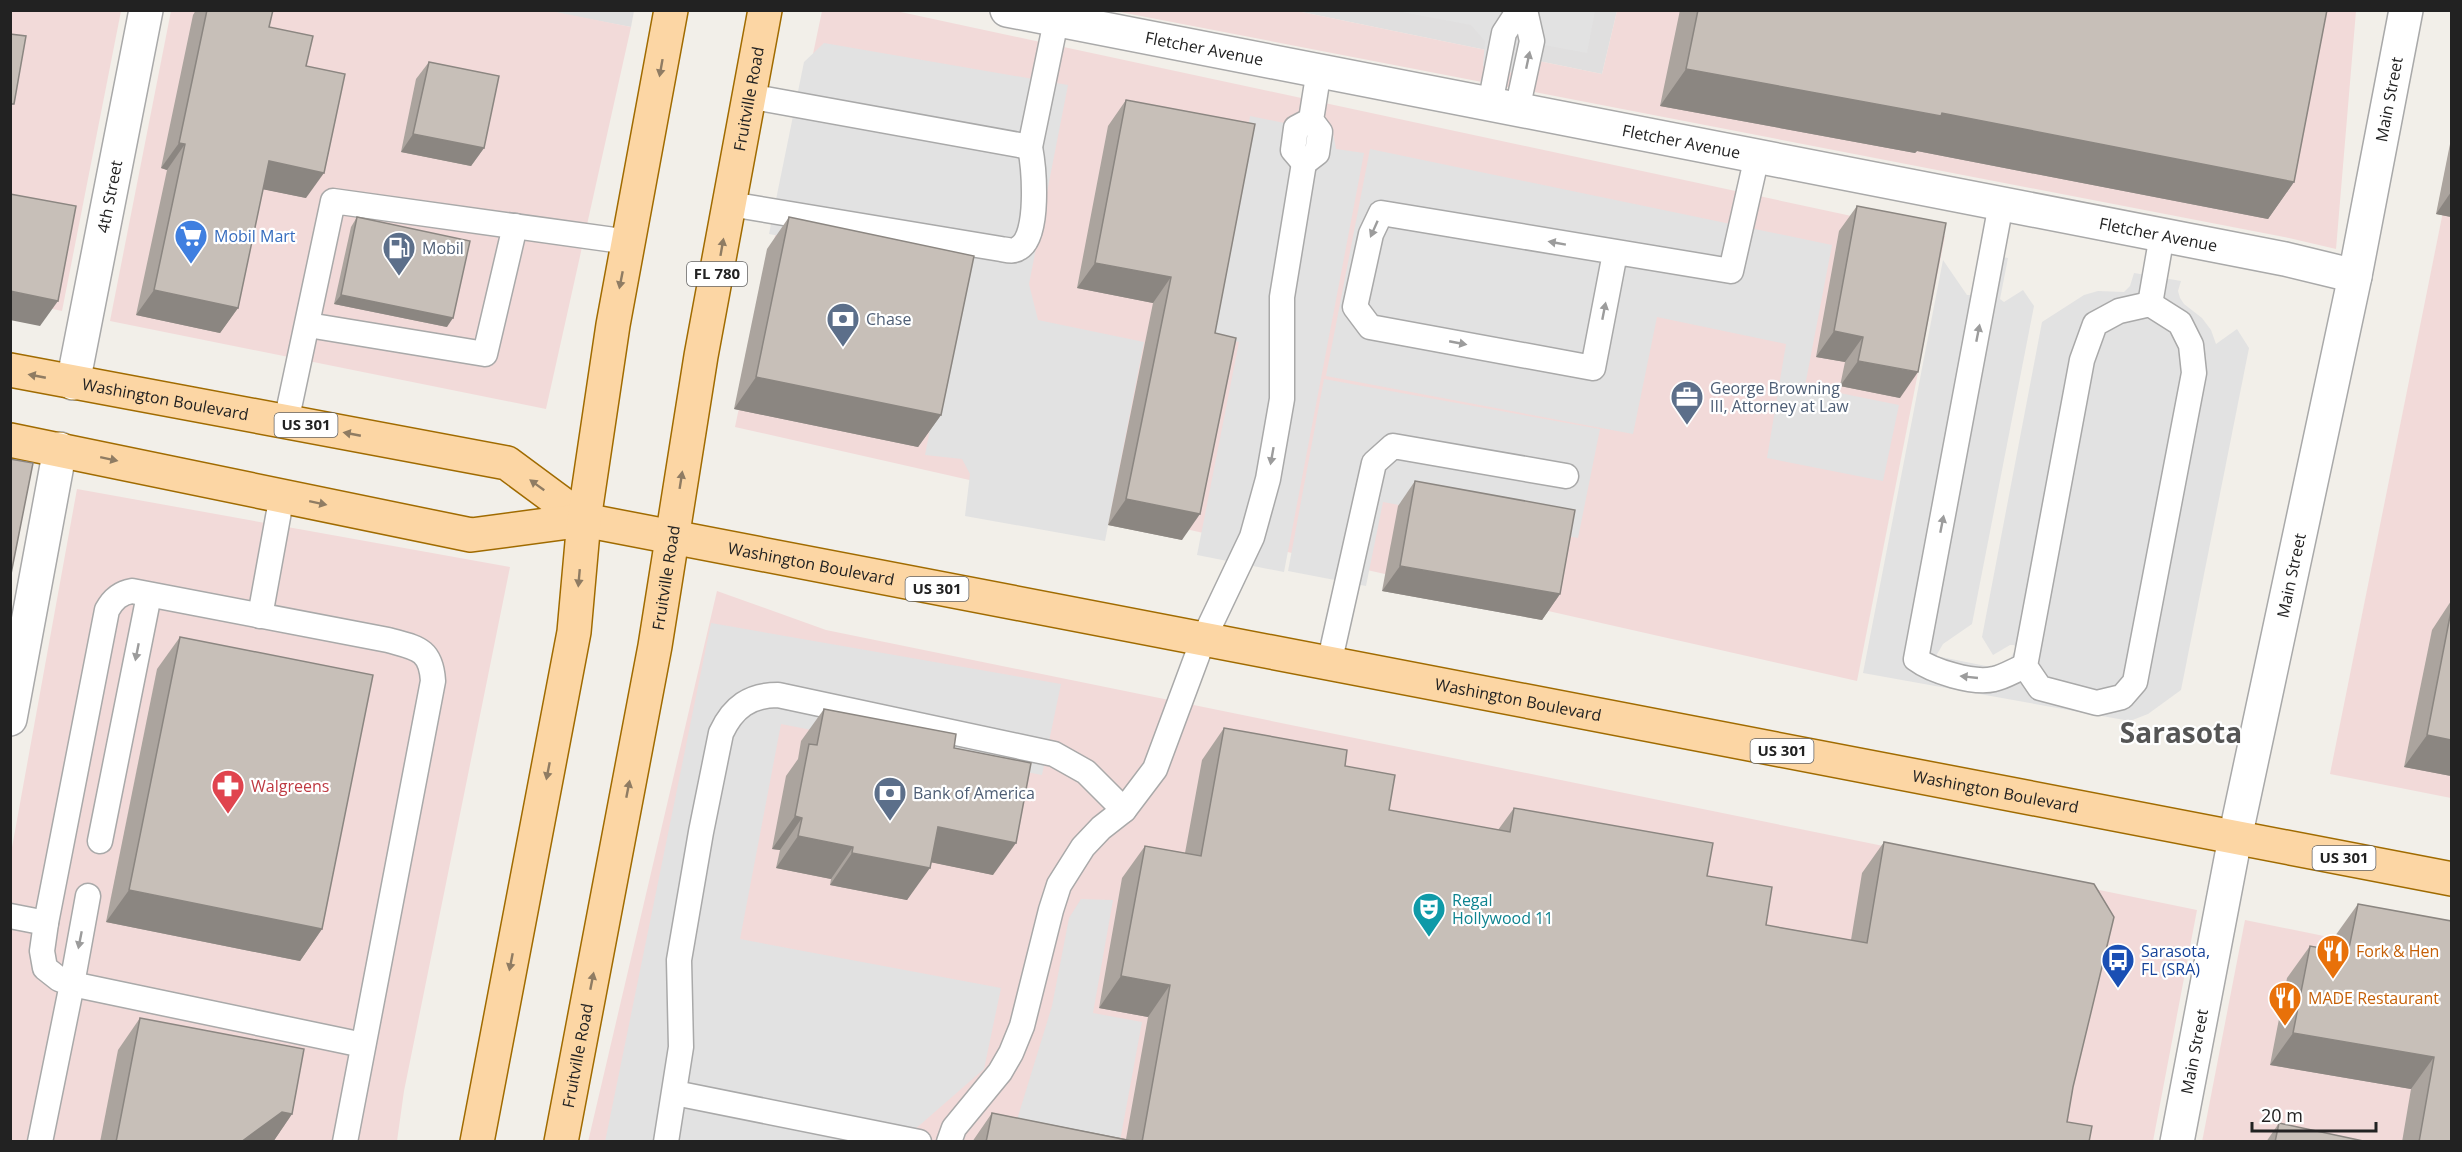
<svg xmlns="http://www.w3.org/2000/svg" width="2462" height="1152" font-family="'Open Sans',sans-serif">
<rect width="100%" height="100%" fill="#f2efe9"/>
<g fill="#e0dfdf">
<polygon points="546,11 634,11 631,27"/>
<polygon points="1297,11 1617,11 1602,74"/>
</g>
<g fill="#f2dad9">
<polygon points="546,10 631,27 546,409 110,321 171,11"/>
<polygon points="10,11 121,11 62,311 11,300"/>
<polygon points="822,11 896,11 1945,236 1857,681 735,427"/>
<polygon points="1115,11 1297,11 1602,74 1617,11 2356,11 2336,249 2289,238"/>
<polygon points="2451,172 2451,798 2330,774"/>
<polygon points="77,489 510,567 404,1091 397,1141 11,1142 11,853"/>
<polygon points="717,591 826,630 2197,910 2153,1141 588,1142"/>
<polygon points="2245,920 2451,962 2451,1141 2202,1142"/>
</g>
<g fill="#e2e2e2">
<polygon points="1396,11 1595,11 1587,53 1544,45 1534,78 1483,66 1485,41 1471,25"/>
<polygon points="824,43 1068,85 1029,284 1038,320 1144,342 1105,541 965,516 970,474 962,459 925,455 961,269 769,234 804,62"/>
<polygon points="1250,116 1333,133 1336,149 1364,153 1284,572 1197,555 1239,342 1201,334 1229,259 1239,211 1235,196"/>
<polygon points="1370,149 1832,245 1805,386 1899,405 1883,481 1767,458 1786,344 1657,317 1633,434 1326,376"/>
<polygon points="1982,254 2008,258 2000,299 2004,302 2023,290 2034,306 1972,624 1943,644 1936,656 1996,668 2007,664 2016,649 2014,645 2010,645 1993,655 1982,637 2042,322 2084,295 2098,291 2124,292 2130,286 2134,273 2181,281 2178,291 2180,298 2184,304 2202,318 2211,330 2216,344 2237,329 2249,348 2181,690 2148,714 2130,721 1863,673 1943,260 1967,295 1973,295"/>
<polygon points="1324,379 1600,429 1578,538 1383,502 1366,586 1288,571"/>
<polygon points="711,623 1061,684 1042,775 781,724 740,939 1001,988 984,1069 905,1138 904,1141 605,1142"/>
<polygon points="1081,899 1113,900 1093,1013 1142,1022 1120,1141 1016,1123 1052,1006 1069,918"/>
</g>
<g fill="none" stroke-linecap="round" stroke-linejoin="round">
<g stroke="#a9a9a9" stroke-width="27">
<g id="service">
<polyline points="748,96 1030,147"/>
<polyline points="1490,104 1504,33 1519,10"/>
<polyline points="1517,110 1532,41 1525,10"/>
<polyline points="1311,120 1296,128 1293,150 1304,163 1317,153 1320,132 1311,120 1319,70"/>
<path d="M730,204L1001,249C1007,250 1014,252 1019,248C1040,236 1034,168 1030,147L1056,21"/>
<path d="M2001,204L1916,659C1932,671 1973,684 1994,679C2004,677 2015,670 2025,666"/>
<polyline points="1615,253 1593,368 1370,327 1355,307 1371,234 1381,213 1731,271 1757,156"/>
<polygon points="2150,304 2180,323 2191,345 2194,373 2135,682 2122,697 2097,703 2040,688 2025,666 2082,360 2095,324 2119,311"/>
<polyline points="2150,304 2162,235"/>
<polyline points="308,325 485,354 515,226"/>
<polyline points="286,422 333,201 629,242"/>
<polyline points="260,616 282,495"/>
<polyline points="1329,664 1374,463 1393,446 1566,476"/>
<polyline points="100,841 149,595"/>
<polyline points="88,896 72,984 363,1045"/>
<polyline points="10,916 46,923"/>
<polyline points="675,1093 919,1142"/>
<path d="M40,1142L72,984L59,979L45,968L42,951L46,923L107,610C113,599 120,593 132,591L388,640C416,648 431,648 433,681L345,1142"/>
<path d="M666,1142L681,1047L679,960L701,832L721,733C733,707 750,695 778,695L1054,754L1086,772L1124,810"/>
<polyline points="949,1142 954,1128 1000,1072 1011,1053 1022,1026 1051,910 1059,885 1083,847 1101,828 1124,810 1155,769 1203,640 1252,537 1268,479 1282,399 1282,297 1304,163"/>
</g>
</g>
<g stroke="#a9a9a9" stroke-width="36">
<g id="minor">
<path id="s1" d="M1007,10L2285,259L2355,276"/>
<path id="s2" d="M73,383L146,10"/>
<polyline points="10,719 60,449"/>
</g>
</g>
<g stroke="#a9a9a9" stroke-width="36">
<g id="tertiary">
<path id="s3" d="M2177,1142L2235,838L2355,276L2406,10"/>
</g>
</g>
<g stroke="#a06b00" stroke-width="36">
<g id="primary">
<path id="s4" d="M10,370L507,463L584,520"/>
<path id="s5" d="M10,440L471,535L584,520L2452,879"/>
<polyline points="477,1142 574,632 584,520 613,325 671,10"/>
<path id="s6" d="M561,1142L655,646L701,356L765,10"/>
</g>
</g>
<use href="#service" stroke="#fff" stroke-width="24"/>
<use href="#minor" stroke="#fff" stroke-width="33"/>
<use href="#tertiary" stroke="#fff" stroke-width="33"/>
<use href="#primary" stroke="#fcd6a4" stroke-width="33"/>
</g>
<g fill="#aba49e">
<polygon points="196,10 273,10 269,27 306,66 306,198 263,189 238,308 220,333 136,315 167,170 161,168 193,15"/>
<polygon points="1680,10 2327,10 2294,182 2268,219 1917,151 1915,153 1660,106"/>
<polygon points="429,62 484,148 471,166 401,152 416,79"/>
<polygon points="1126,100 1215,333 1182,540 1108,525 1153,303 1077,288 1108,126"/>
<polygon points="2451,139 2451,217 2436,214"/>
<polygon points="1857,206 1900,398 1840,386 1845,362 1816,357 1839,231"/>
<polygon points="357,217 447,327 334,304 351,227"/>
<polygon points="789,217 941,415 918,447 734,409 767,249"/>
<polygon points="1415,481 1560,594 1542,620 1382,591 1398,506"/>
<polygon points="2451,601 2451,776 2404,767 2432,630"/>
<polygon points="180,637 322,929 300,961 106,922 157,669"/>
<polygon points="824,709 954,748 993,875 931,862 907,900 830,885 831,879 776,868 780,850 772,849 786,776 798,759 801,741"/>
<polygon points="1224,728 1345,766 1389,810 1498,830 1514,808 1707,876 1766,925 1851,940 1862,873 1884,842 2073,1087 2067,1122 2089,1142 972,1142 992,1113 1126,1139 1148,1017 1099,1008 1122,878 1145,846 1185,853 1202,760"/>
<polygon points="2358,904 2451,921 2451,1142 2402,1142 2411,1089 2270,1065 2287,978 2310,946 2333,950 2335,936"/>
<polygon points="140,1018 292,1114 273,1142 100,1142 118,1050"/>
<polygon points="2279,1123 2368,1142 2266,1142"/>
</g>
<g fill="#8b8681">
<polygon points="1686,69 1942,113 2294,182 2268,219 1917,151 1915,153 1660,106"/>
<polygon points="413,134 484,148 471,166 401,152"/>
<polygon points="179,143 185,144 167,170 161,168"/>
<polygon points="269,161 324,173 306,198 251,187"/>
<polygon points="2451,192 2451,217 2436,214"/>
<polygon points="1095,263 1171,277 1153,303 1077,288"/>
<polygon points="154,290 238,308 220,333 136,315"/>
<polygon points="10,291 58,301 40,326 10,320"/>
<polygon points="341,295 453,318 447,327 334,304"/>
<polygon points="1834,331 1863,337 1845,362 1816,357"/>
<polygon points="1858,361 1918,372 1900,398 1840,386"/>
<polygon points="756,377 941,415 918,447 734,409"/>
<polygon points="1126,499 1200,514 1182,540 1108,525"/>
<polygon points="1400,566 1560,594 1542,620 1382,591"/>
<polygon points="2427,735 2451,740 2451,776 2404,767"/>
<polygon points="795,816 802,818 780,850 772,849"/>
<polygon points="938,827 1016,843 993,875 915,859"/>
<polygon points="798,836 853,847 831,879 776,868"/>
<polygon points="852,853 930,868 907,900 830,885"/>
<polygon points="129,890 322,929 300,961 106,922"/>
<polygon points="1121,976 1170,985 1148,1017 1099,1008"/>
<polygon points="2293,1033 2434,1057 2411,1089 2270,1065"/>
<polygon points="282,1112 292,1114 273,1142 241,1142"/>
</g>
<g fill="#c7bfb8" stroke="#8b8681" stroke-width="1.5">
<polygon points="207,10 273,10 269,27 313,36 306,66 345,74 324,173 269,161 238,308 154,290 185,144 179,143"/>
<polygon points="1698,10 2327,10 2294,182 1942,113 1941,116 1686,69"/>
<polygon points="10,34 26,36 14,104 10,104"/>
<polygon points="429,62 499,76 484,148 413,134"/>
<polygon points="1126,100 1255,124 1215,333 1236,338 1200,514 1126,499 1171,277 1095,263"/>
<polygon points="10,194 76,206 58,301 10,291"/>
<polygon points="1857,206 1946,223 1918,372 1858,361 1863,337 1834,331"/>
<polygon points="357,217 470,241 453,318 341,295"/>
<polygon points="789,217 974,256 941,415 756,377"/>
<polygon points="10,459 33,463 10,579"/>
<polygon points="1415,481 1575,510 1560,594 1400,566"/>
<polygon points="2451,611 2451,740 2427,735"/>
<polygon points="180,637 373,675 322,929 129,890"/>
<polygon points="824,709 956,734 954,748 1031,763 1016,843 938,827 930,868 852,853 853,847 798,836 802,818 795,816 809,744 817,745"/>
<polygon points="1224,728 1347,750 1345,766 1395,775 1389,810 1510,832 1514,808 1713,843 1707,876 1772,887 1766,925 1867,943 1884,842 2094,884 2114,917 2073,1087 2067,1122 2092,1126 2089,1142 1142,1142 1170,985 1121,976 1145,846 1201,856"/>
<polygon points="2358,904 2451,921 2451,1142 2419,1142 2434,1057 2293,1033 2310,946 2348,953"/>
<polygon points="140,1018 304,1049 292,1114 282,1112 241,1142 116,1142"/>
<polygon points="992,1113 1137,1142 986,1142"/>
<polygon points="2279,1123 2368,1142 2275,1142"/>
</g>
<defs><path id="oneway-solid" d="M-6-.8H1V-3.2L6.5 0L1 3.2V.8H-6Z" transform="scale(1.5)"/></defs>
<g fill="#9c9c9c">
<use href="#oneway-solid" transform="translate(1528 60) rotate(-78)"/>
<use href="#oneway-solid" transform="translate(1374 229) rotate(114)"/>
<use href="#oneway-solid" transform="translate(1557 243) rotate(-170)"/>
<use href="#oneway-solid" transform="translate(1604 311) rotate(-79)"/>
<use href="#oneway-solid" transform="translate(1978 333) rotate(-79)"/>
<use href="#oneway-solid" transform="translate(1458 343) rotate(11)"/>
<use href="#oneway-solid" transform="translate(1272 456) rotate(100)"/>
<use href="#oneway-solid" transform="translate(1942 524) rotate(-79)"/>
<use href="#oneway-solid" transform="translate(137 652) rotate(101)"/>
<use href="#oneway-solid" transform="translate(1969 677) rotate(-174)"/>
<use href="#oneway-solid" transform="translate(80 940) rotate(101)"/>
</g>
<g fill="#8f7c63">
<use href="#oneway-solid" transform="translate(661 68) rotate(100)"/>
<use href="#oneway-solid" transform="translate(722 247) rotate(-80)"/>
<use href="#oneway-solid" transform="translate(621 280) rotate(101)"/>
<use href="#oneway-solid" transform="translate(37 376) rotate(-169)"/>
<use href="#oneway-solid" transform="translate(352 434) rotate(-169)"/>
<use href="#oneway-solid" transform="translate(109 459) rotate(12)"/>
<use href="#oneway-solid" transform="translate(681 480) rotate(-81)"/>
<use href="#oneway-solid" transform="translate(537 485) rotate(-144)"/>
<use href="#oneway-solid" transform="translate(318 503) rotate(12)"/>
<use href="#oneway-solid" transform="translate(579 578) rotate(95)"/>
<use href="#oneway-solid" transform="translate(548 771) rotate(101)"/>
<use href="#oneway-solid" transform="translate(628 789) rotate(-79)"/>
<use href="#oneway-solid" transform="translate(511 962) rotate(101)"/>
<use href="#oneway-solid" transform="translate(592 981) rotate(-79)"/>
</g>
<defs>
<g id="supermarket-pin" transform="scale(1.725)"><path d="M0 17L-7.5 6A9.5 9.5 0 1 1 7.5 6Z" fill="#3f7fe0" stroke="#fff"/><path d="M-6-5.5h2.5l.6 2H6L4.5 2H-2.5L-4.4-4H-6ZM-1.5 3.2a1.3 1.3 0 1 0 .1 0ZM3 3.2a1.3 1.3 0 1 0 .1 0Z" fill="#fff"/></g>
<g id="fuel-pin" transform="scale(1.725)"><path d="M0 17L-7.5 6A9.5 9.5 0 1 1 7.5 6Z" fill="#5c6f8a" stroke="#fff"/><path d="M-5.5-6h7V0h2V4h1.3V-2.5L3-4.5l.8-.8L6-3V5H2.5V1h-1V6h-7ZM-4.2-4.7v3.2H.2V-4.7Z" fill="#fff"/></g>
<g id="bank-pin" transform="scale(1.725)"><path d="M0 17L-7.5 6A9.5 9.5 0 1 1 7.5 6Z" fill="#5c6f8a" stroke="#fff"/><path d="M-6-4H6V4H-6ZM0-2.3a2.3 2.3 0 1 0 0 4.6a2.3 2.3 0 1 0 0-4.6Z" fill="#fff"/></g>
<g id="office-pin" transform="scale(1.725)"><path d="M0 17L-7.5 6A9.5 9.5 0 1 1 7.5 6Z" fill="#5c6f8a" stroke="#fff"/><path d="M-6-3h4V-5.5h4V-3h4V5H-6ZM-1-4.5V-3h2v-1.5ZM-6 0V1H6V0Z" fill="#fff"/></g>
<g id="pharmacy-pin" transform="scale(1.725)"><path d="M0 17L-7.5 6A9.5 9.5 0 1 1 7.5 6Z" fill="#e0444e" stroke="#fff"/><path d="M-2-6h4v4h4v4h-4v4h-4v-4h-4v-4h4Z" fill="#fff"/></g>
<g id="theatre-pin" transform="scale(1.725)"><path d="M0 17L-7.5 6A9.5 9.5 0 1 1 7.5 6Z" fill="#0f9aa8" stroke="#fff"/><path d="M-5-5.5Q0-4 5-5.5V0Q5 5 0 6Q-5 5-5 0ZM-3.3-2.5H-1v1.5H-3.3ZM1-2.5H3.3v1.5H1ZM-2.8 1Q0 5.5 2.8 1Z" fill="#fff"/></g>
<g id="restaurant-pin" transform="scale(1.725)"><path d="M0 17L-7.5 6A9.5 9.5 0 1 1 7.5 6Z" fill="#e8710a" stroke="#fff"/><path d="M-5-6h1v4h1v-4h1v4h1v-4h1v5L-1.5 .5V6h-2V.5L-5-1ZM5-6V6H3V1.5H1.5Q1.5-4 5-6Z" fill="#fff"/></g>
<g id="bus-pin" transform="scale(1.725)"><path d="M0 17L-7.5 6A9.5 9.5 0 1 1 7.5 6Z" fill="#1a4fb4" stroke="#fff"/><path d="M-5-6H5V4H4V6H2V4H-2V6H-4V4H-5ZM-3.5-4V0h7V-4ZM-3.5 1.2v1.5H-2V1.2ZM2 1.2v1.5H3.5V1.2Z" fill="#fff"/></g>
</defs>
<g fill-rule="evenodd">
<use href="#supermarket-pin" x="191" y="236"/>
<use href="#fuel-pin" x="399" y="248"/>
<use href="#bank-pin" x="843" y="319"/>
<use href="#office-pin" x="1687" y="397"/>
<use href="#pharmacy-pin" x="228" y="786"/>
<use href="#bank-pin" x="890" y="793"/>
<use href="#theatre-pin" x="1429" y="909"/>
<use href="#restaurant-pin" x="2333" y="951"/>
<use href="#bus-pin" x="2118" y="960"/>
<use href="#restaurant-pin" x="2285" y="998"/>
</g>
<g text-anchor="middle" stroke-width="4.5" stroke-linejoin="round" paint-order="stroke">
<g fill="#fff" stroke="#646464" stroke-width="1.5">
<rect x="687" y="262" width="60" height="24" rx="4.5"/>
<rect x="274.5" y="413" width="63" height="24" rx="4.5"/>
<rect x="905.5" y="577" width="63" height="24" rx="4.5"/>
<rect x="1750.5" y="739" width="63" height="24" rx="4.5"/>
<rect x="2312.5" y="846" width="63" height="24" rx="4.5"/>
</g>
<g font-size="15" font-weight="bold" fill="#222">
<text x="717" y="279">FL 780</text>
<text x="306" y="430">US 301</text>
<text x="937" y="594">US 301</text>
<text x="1782" y="756">US 301</text>
<text x="2344" y="863">US 301</text>
</g>
<g font-size="16" fill="#222" stroke="#fff">
<text dy="6" stroke="none"><textPath href="#s1" startOffset="201">Fletcher Avenue</textPath></text>
<text dy="6" stroke="none"><textPath href="#s6" startOffset="1060">Fruitville Road</textPath></text>
<text dy="6" stroke="none"><textPath href="#s3" startOffset="1064">Main Street</textPath></text>
<text dy="6" stroke="none"><textPath href="#s1" startOffset="687">Fletcher Avenue</textPath></text>
<text dy="6" stroke="none"><textPath href="#s2" startOffset="190">4th Street</textPath></text>
<text dy="6" stroke="none"><textPath href="#s1" startOffset="1173">Fletcher Avenue</textPath></text>
<text dy="6" stroke="none"><textPath href="#s4" startOffset="158">Washington Boulevard</textPath></text>
<text dy="6" stroke="none"><textPath href="#s5" startOffset="816">Washington Boulevard</textPath></text>
<text dy="6" stroke="none"><textPath href="#s6" startOffset="574">Fruitville Road</textPath></text>
<text dy="6" stroke="none"><textPath href="#s3" startOffset="578">Main Street</textPath></text>
<text dy="6" stroke="none"><textPath href="#s5" startOffset="1536">Washington Boulevard</textPath></text>
<text dy="6" stroke="none"><textPath href="#s5" startOffset="2022">Washington Boulevard</textPath></text>
<text dy="6" stroke="none"><textPath href="#s3" startOffset="92">Main Street</textPath></text>
<text dy="6" stroke="none"><textPath href="#s6" startOffset="88">Fruitville Road</textPath></text>
</g>
<g font-size="16" fill="#366cbe" stroke="#fff" text-anchor="start">
<text x="214" y="242">Mobil Mart</text>
</g>
<g font-size="16" fill="#4e5e75" stroke="#fff" text-anchor="start">
<text x="422" y="254">Mobil</text>
<text x="866" y="325">Chase</text>
<text x="1710" y="394">George Browning<tspan x="1710" dy="18">III, Attorney at Law</tspan></text>
<text x="913" y="799">Bank of America</text>
</g>
<g font-size="16" fill="#be3a42" stroke="#fff" text-anchor="start">
<text x="251" y="792">Walgreens</text>
</g>
<g font-size="16" fill="#0d838f" stroke="#fff" text-anchor="start">
<text x="1452" y="906">Regal<tspan x="1452" dy="18">Hollywood 11</tspan></text>
</g>
<g font-size="16" fill="#164399" stroke="#fff" text-anchor="start">
<text x="2141" y="957">Sarasota,<tspan x="2141" dy="18">FL (SRA)</tspan></text>
</g>
<g font-size="16" fill="#c56008" stroke="#fff" text-anchor="start">
<text x="2356" y="957">Fork &amp; Hen</text>
<text x="2308" y="1004">MADE Restaurant</text>
</g>
<g font-size="28" font-weight="bold" fill="#555" stroke="#fff">
<text x="2181" y="743">Sarasota</text>
</g>
</g>
<rect width="2462" height="1152" fill="none" stroke="#222222" stroke-width="24"/>
<path d="M2252 1122v9h124v-9" fill="none" stroke="#222222" stroke-width="3"/>
<text x="2261" y="1122" font-size="18" fill="#222222" stroke="#ffffff" stroke-width="4.5" paint-order="stroke">20 m</text>
</svg>
